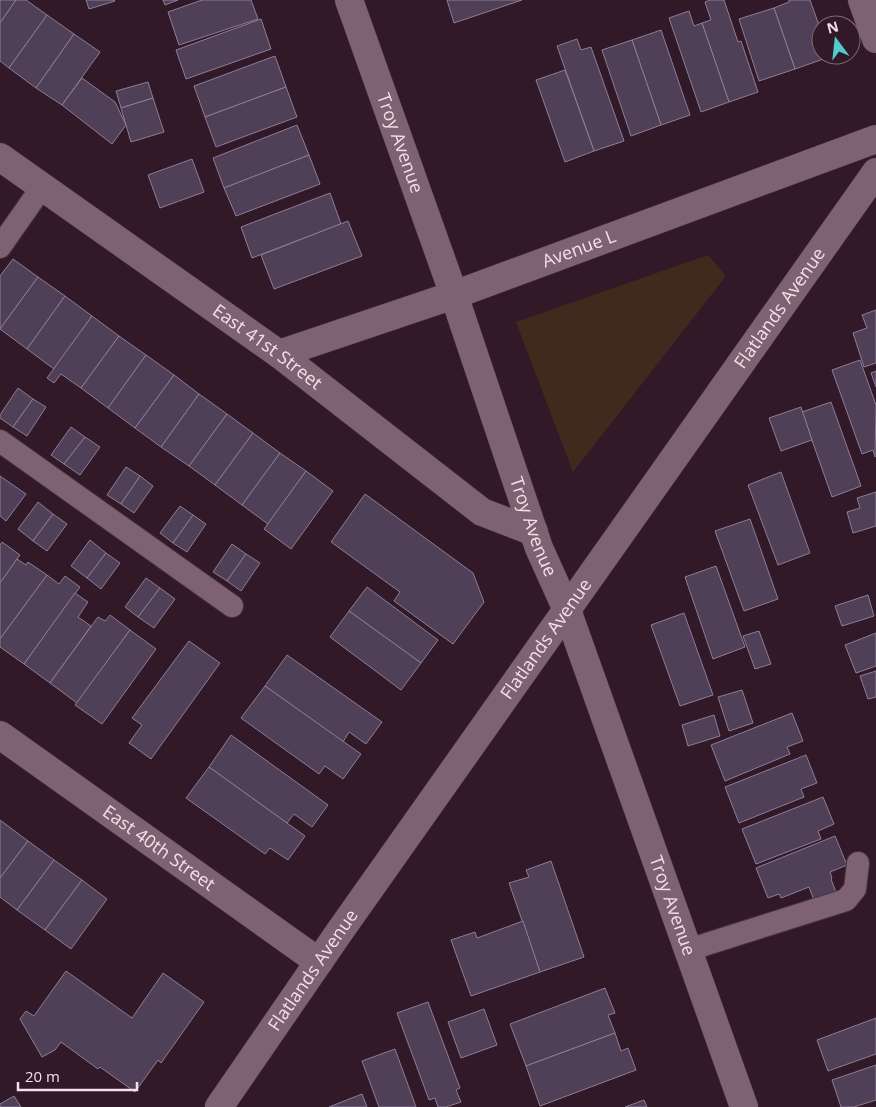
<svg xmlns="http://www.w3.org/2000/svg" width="876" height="1107" font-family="'Open Sans',sans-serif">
<rect width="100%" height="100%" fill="#311927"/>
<polygon fill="#42291e" points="708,255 726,276 573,472 516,322"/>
<g fill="#4f3f57" stroke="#8f7d97">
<polygon points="0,0 16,0 0,23"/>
<polygon points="16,0 26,0 47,15 9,68 0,61 0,23"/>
<polygon points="86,0 114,0 115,1 89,9"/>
<polygon points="163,0 178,0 165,5"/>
<polygon points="202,0 251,0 258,19 179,45 168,12"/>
<polygon points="447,0 522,0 454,23"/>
<polygon points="710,0 724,0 738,42 741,41 758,92 729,102 702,23 711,20 705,2"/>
<polygon points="789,0 810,0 821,31 821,55 829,55 829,57 795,69 774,8 789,2"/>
<polygon points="774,8 795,69 759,81 739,19"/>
<polygon points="689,11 694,26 702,23 729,102 701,112 669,18"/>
<polygon points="47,15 74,34 36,88 9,68"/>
<polygon points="261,19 271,49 186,79 176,50"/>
<polygon points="661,30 690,115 661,125 632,40"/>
<polygon points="74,34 100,52 62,105 36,88"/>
<polygon points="577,39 581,50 591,47 624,141 594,151 557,46"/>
<polygon points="632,40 661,125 631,136 602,50"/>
<polygon points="275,56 286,87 205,117 194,86"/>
<polygon points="565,70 594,151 565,162 536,80"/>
<polygon points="82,78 115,102 126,125 112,144 62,105"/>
<polygon points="148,82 153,98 121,108 116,91"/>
<polygon points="286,87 297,117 216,147 205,117"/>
<polygon points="153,98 164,132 131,142 121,108"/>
<polygon points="297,125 309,155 224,188 213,158"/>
<polygon points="309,155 320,184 236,216 224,188"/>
<polygon points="192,159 204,192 160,208 148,175"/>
<polygon points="330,193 341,224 252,258 241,227"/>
<polygon points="348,221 362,256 274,289 261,255"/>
<polygon points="13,259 38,277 0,329 0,276"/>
<polygon points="38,277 65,296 27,349 0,329"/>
<polygon points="65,296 92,316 54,369 27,349"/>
<polygon points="876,310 876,363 864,367 853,333 867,328 862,315"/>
<polygon points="92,316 119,336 81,388 61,374 54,383 47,378"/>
<polygon points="119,336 146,355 108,408 81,388"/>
<polygon points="146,355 174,375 135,428 108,408"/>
<polygon points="860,360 876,405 875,457 873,450 862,454 832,370"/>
<polygon points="876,371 876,387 871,373"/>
<polygon points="174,375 199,394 161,447 135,428"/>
<polygon points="18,388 33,399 13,427 0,418 0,415"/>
<polygon points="199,394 227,414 189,466 161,447"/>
<polygon points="33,399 46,407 27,436 13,427"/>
<polygon points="831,402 861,486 832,497 802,412"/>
<polygon points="801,407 812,440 781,451 769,418"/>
<polygon points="227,414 253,433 215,485 189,466"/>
<polygon points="71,427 85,437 64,464 51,455"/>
<polygon points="253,433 280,453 242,505 215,485"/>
<polygon points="85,437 100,447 80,475 64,464"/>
<polygon points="280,453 306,471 268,524 242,505"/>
<polygon points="126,467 140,476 121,504 107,495"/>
<polygon points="306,471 333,491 291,549 264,529"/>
<polygon points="781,472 810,553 778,565 748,485"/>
<polygon points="0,476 26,494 6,521 0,516"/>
<polygon points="140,476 153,486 134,513 121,504"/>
<polygon points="876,492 876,526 853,533 847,512 860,508 857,498"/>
<polygon points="365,494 473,573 484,602 453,644 394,601 400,592 331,542"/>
<polygon points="38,502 53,514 33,541 18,529"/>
<polygon points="180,506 193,515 173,543 160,533"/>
<polygon points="53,514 67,524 47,551 33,541"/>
<polygon points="193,515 206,524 187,552 173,543"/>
<polygon points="750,519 778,599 744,611 715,531"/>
<polygon points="90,540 106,553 87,578 71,566"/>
<polygon points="2,542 20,555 0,583 0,545"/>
<polygon points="232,544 246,554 227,581 213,572"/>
<polygon points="106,553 120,563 101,589 87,578"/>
<polygon points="246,554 260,563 241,591 227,581"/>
<polygon points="17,559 26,565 28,562 47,575 0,639 0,583"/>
<polygon points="716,566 745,647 713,659 685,577"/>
<polygon points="47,575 59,584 65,576 80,587 24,664 0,647 0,639"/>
<polygon points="146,578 160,588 138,617 125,607"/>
<polygon points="367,587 438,640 421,663 349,611"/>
<polygon points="160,588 175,599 154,628 138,617"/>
<polygon points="75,593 88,602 78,617 91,626 50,683 24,664"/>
<polygon points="868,595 874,616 842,626 835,606"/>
<polygon points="349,611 421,663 401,690 330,637"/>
<polygon points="684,613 713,695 680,706 651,625"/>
<polygon points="110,615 130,630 77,703 50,683 98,617 105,621"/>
<polygon points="130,630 156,649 102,724 75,705"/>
<polygon points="759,631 771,664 755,669 743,636"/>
<polygon points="876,633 876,666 856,673 845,645"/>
<polygon points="189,641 220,663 151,759 129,743 142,725 132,718"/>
<polygon points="287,655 382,722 366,744 349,732 343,742 265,686"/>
<polygon points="876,671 876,697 868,699 860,676"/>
<polygon points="265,686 361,754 343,779 325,766 319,774 241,718"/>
<polygon points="742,690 753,723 729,731 718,697"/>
<polygon points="792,713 803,741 787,747 790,754 725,781 711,745"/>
<polygon points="714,715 720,736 688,746 682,725"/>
<polygon points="231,735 328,805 312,827 294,814 287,823 209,767"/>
<polygon points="806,755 817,783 801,789 804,797 739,823 725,787"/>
<polygon points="209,767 305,836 288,860 270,848 265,854 186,798"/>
<polygon points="823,797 834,824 818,831 821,839 756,864 742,829"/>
<polygon points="0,820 28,841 0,878"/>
<polygon points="835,836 847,865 830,872 832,878 831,879 837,895 815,903 809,887 781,898 779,894 768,898 756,868"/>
<polygon points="28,841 54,860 17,910 0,897 0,878"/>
<polygon points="54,860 82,880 45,930 17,910"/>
<polygon points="551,861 584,957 540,972 509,883 529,877 526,870"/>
<polygon points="82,880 107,899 71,949 45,930"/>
<polygon points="523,921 540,972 471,996 451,940 475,932 477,938"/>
<polygon points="66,971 132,1018 163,973 204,1002 161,1063 158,1060 135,1092 100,1067 98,1069 61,1042 55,1050 42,1057 20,1019 26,1011 34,1016"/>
<polygon points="605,988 615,1013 608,1015 615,1033 526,1066 510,1024"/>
<polygon points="428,1002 460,1088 456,1090 461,1102 446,1107 438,1107 435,1098 429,1100 397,1013"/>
<polygon points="484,1009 497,1045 461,1058 448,1022"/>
<polygon points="876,1018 876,1054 828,1071 817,1040"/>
<polygon points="615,1033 621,1051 628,1048 636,1070 540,1106 526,1066"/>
<polygon points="395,1049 416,1107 379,1107 362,1061"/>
<polygon points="876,1065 876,1100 854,1107 841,1107 832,1080"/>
<polygon points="362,1094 367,1107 329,1107"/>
<polygon points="14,1096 21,1107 0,1107 0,1104"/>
<polygon points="644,1100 647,1107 625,1107"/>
</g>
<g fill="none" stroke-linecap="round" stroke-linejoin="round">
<g stroke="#47353f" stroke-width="24">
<g id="service">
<polyline points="0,247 42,187"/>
<polyline points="0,441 232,606"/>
<polyline points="688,950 846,900 855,889 858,863"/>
</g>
</g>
<g stroke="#47353f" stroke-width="29">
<g id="minor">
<path id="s1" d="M349,0L454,295L539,548L567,610L744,1107"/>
<polyline points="862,0 876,39"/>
<path id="s2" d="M0,157L279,354L482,512L534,532"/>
<path id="s3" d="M279,354L454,295L876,139"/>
<path id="s4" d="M0,735L319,962"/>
</g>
</g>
<g stroke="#47353f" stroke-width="29">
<g id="secondary">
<path id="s5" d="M219,1107L340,931L876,172"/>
</g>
</g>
<use href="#service" stroke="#7f6272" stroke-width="22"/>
<use href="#minor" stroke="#7f6272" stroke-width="28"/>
<use href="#secondary" stroke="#7f6272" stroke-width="28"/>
</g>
<g text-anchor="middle" stroke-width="5" stroke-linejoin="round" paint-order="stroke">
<g font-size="18" fill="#f1e1e9" stroke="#311927">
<text dy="6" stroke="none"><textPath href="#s1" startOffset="152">Troy Avenue</textPath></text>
<text dy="6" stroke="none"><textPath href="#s3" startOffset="318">Avenue L</textPath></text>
<text dy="6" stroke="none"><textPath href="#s5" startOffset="976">Flatlands Avenue</textPath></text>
<text dy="6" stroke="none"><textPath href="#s2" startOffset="328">East 41st Street</textPath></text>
<text dy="6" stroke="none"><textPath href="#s1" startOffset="558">Troy Avenue</textPath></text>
<text dy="6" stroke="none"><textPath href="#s5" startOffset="571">Flatlands Avenue</textPath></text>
<text dy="6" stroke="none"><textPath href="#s4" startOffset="195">East 40th Street</textPath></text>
<text dy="6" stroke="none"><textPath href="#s1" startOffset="962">Troy Avenue</textPath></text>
<text dy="6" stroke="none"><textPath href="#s5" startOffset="166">Flatlands Avenue</textPath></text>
</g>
</g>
<g transform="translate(836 40) rotate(345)"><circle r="24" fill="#311927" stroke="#7e6975"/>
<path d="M0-4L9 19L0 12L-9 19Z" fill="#52cdcd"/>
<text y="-8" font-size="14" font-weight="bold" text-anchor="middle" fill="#f1e1e9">N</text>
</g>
<path d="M18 1082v8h119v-8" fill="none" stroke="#f1e1e9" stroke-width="2.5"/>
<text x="25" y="1082" font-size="15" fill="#f1e1e9" stroke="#311927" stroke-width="4" paint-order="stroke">20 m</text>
</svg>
